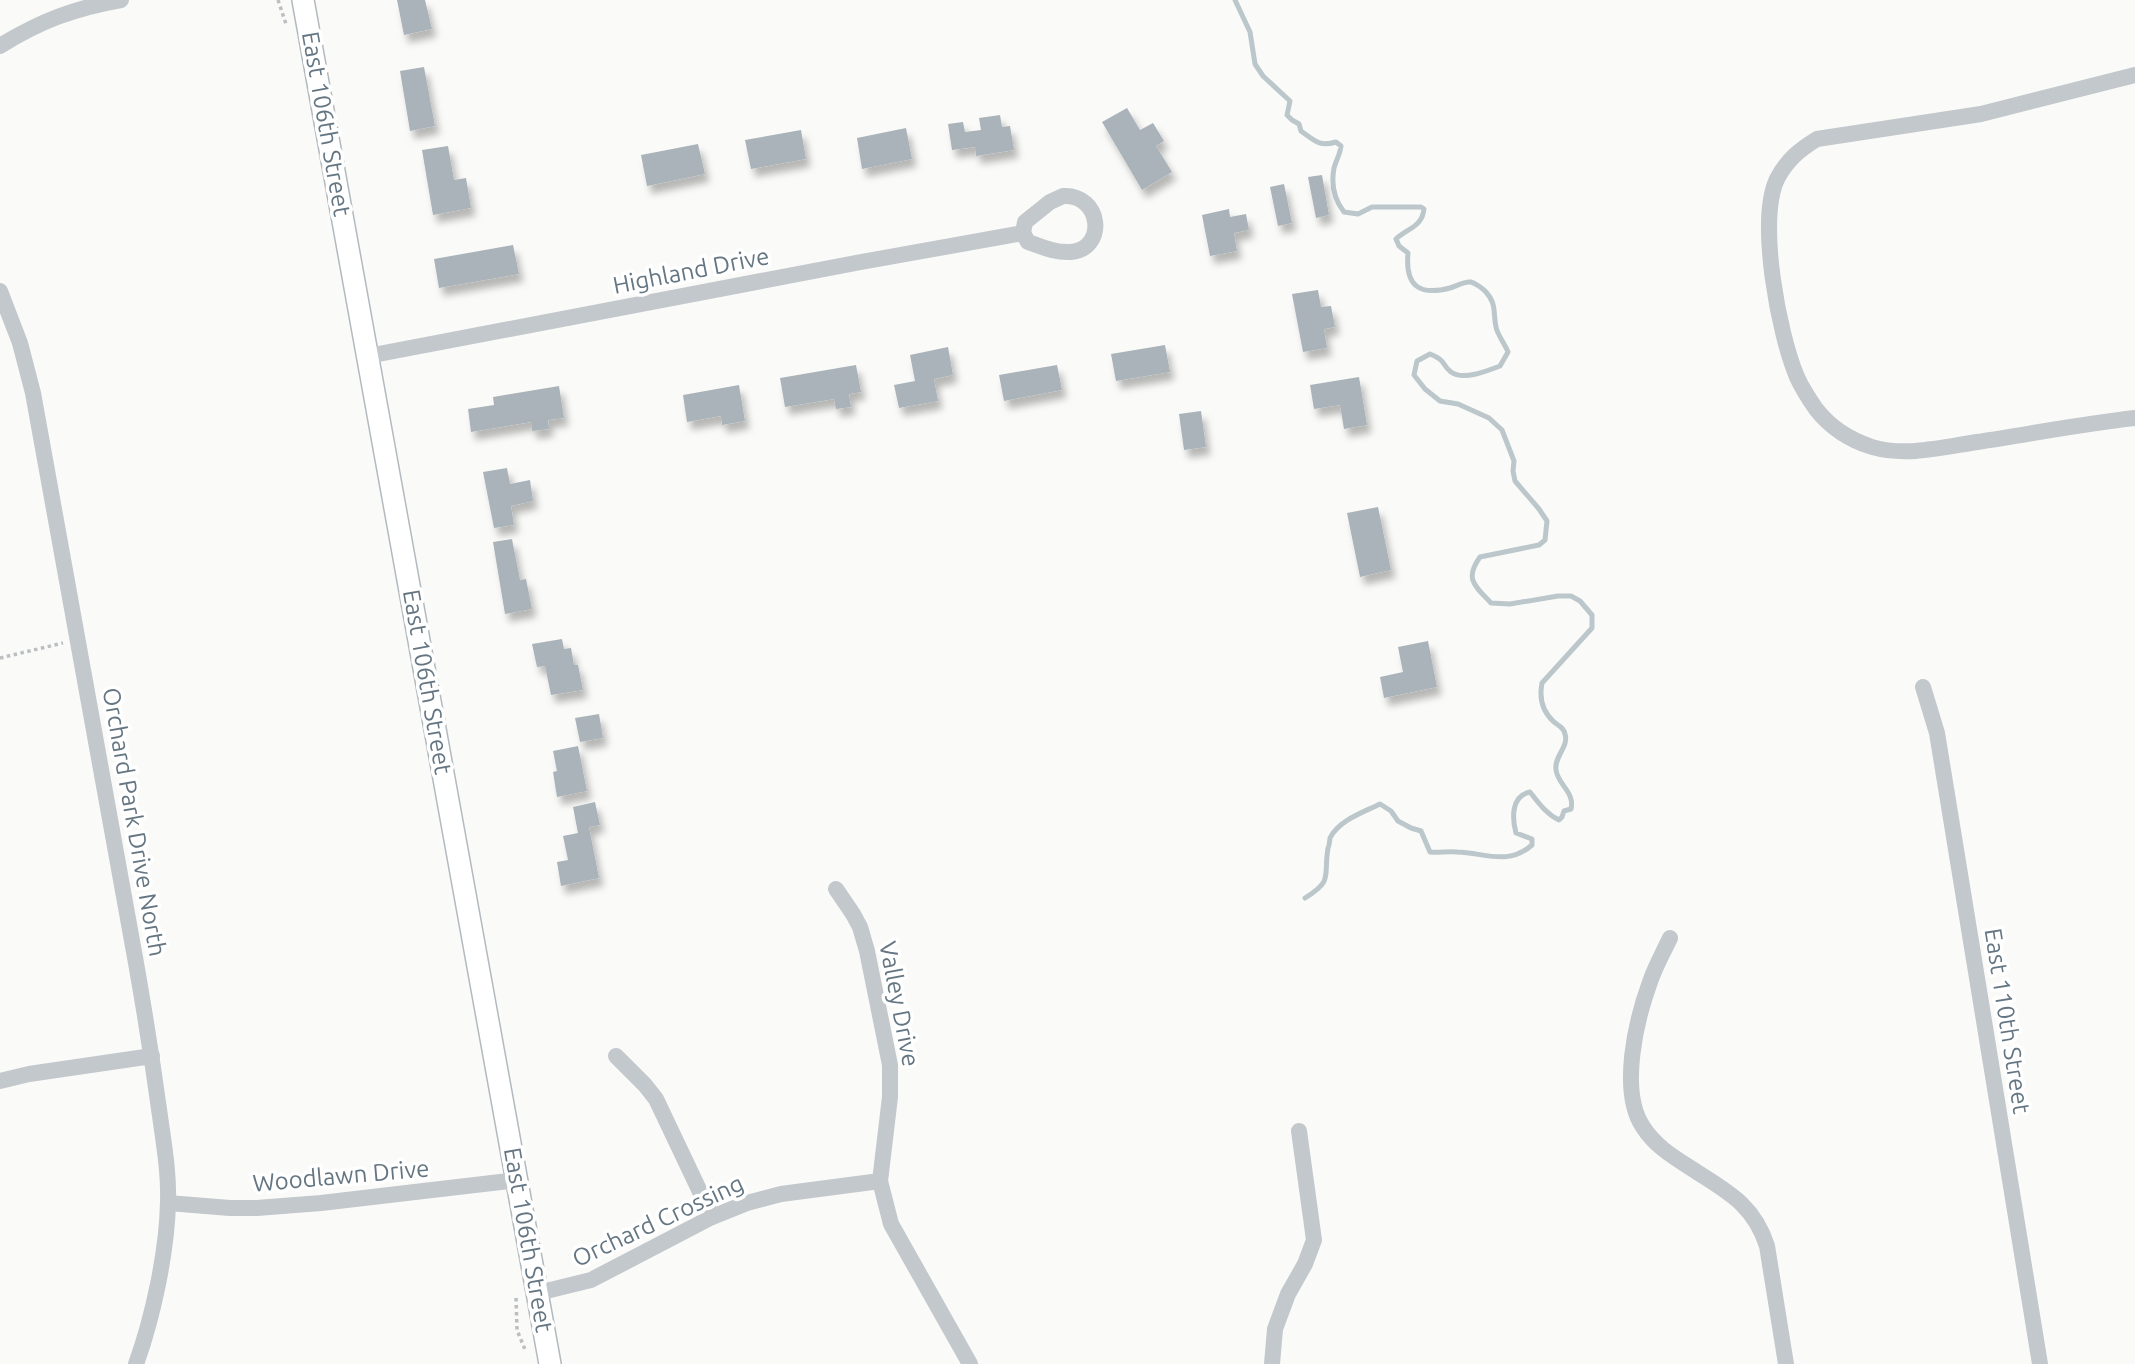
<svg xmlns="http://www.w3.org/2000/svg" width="2135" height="1364" font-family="Ubuntu,sans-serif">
<defs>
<filter id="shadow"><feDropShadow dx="4.5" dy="8" stdDeviation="3.5" flood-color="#0004"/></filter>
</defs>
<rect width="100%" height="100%" fill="#fafaf8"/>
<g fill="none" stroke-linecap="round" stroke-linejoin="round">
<path stroke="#bbc7cb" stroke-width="5" d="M1235,0L1250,32L1255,64L1263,76L1290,101L1287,115L1292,120L1299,124L1301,131C1315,141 1319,147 1336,142L1341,146C1340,155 1336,160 1334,168C1331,184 1334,199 1344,212L1358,214L1372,207H1421L1424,209C1422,227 1408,228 1396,239L1399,246L1408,253C1405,286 1419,296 1450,288C1457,286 1464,281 1471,282C1475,283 1482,288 1485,291C1497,303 1493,314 1496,327C1497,334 1505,344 1508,352L1500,366C1487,371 1463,381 1451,372C1441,364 1447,361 1430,354L1417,361L1414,375L1425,389L1440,401L1458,404L1489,418L1502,430L1514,461L1513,471L1515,481L1539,509L1547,521L1545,540L1539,545L1480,557C1464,579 1475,586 1491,603L1510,604L1558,596H1571L1580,601L1592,615V628L1542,683C1539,698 1543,712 1554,722C1559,726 1564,728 1565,734C1569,747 1554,756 1556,770C1558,785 1575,792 1571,809L1564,811L1562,817L1559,820C1546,814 1538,802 1530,792C1511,796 1512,818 1516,833L1532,839V845C1508,866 1486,853 1457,852C1448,851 1439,853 1430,852L1421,831L1411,828L1398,821L1391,811L1380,804C1364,812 1339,820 1330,838C1330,838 1329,847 1328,848C1323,877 1334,880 1305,898"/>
</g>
<g fill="#aab3b9" filter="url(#shadow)">
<polygon points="397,0 425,0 432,29 404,35"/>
<polygon points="424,67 435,126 410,131 400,71"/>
<polygon points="1127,108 1140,130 1153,123 1164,141 1156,146 1172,172 1142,190 1102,122"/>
<polygon points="1000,115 1002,127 1010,126 1014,150 976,156 975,147 952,150 948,124 963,122 965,132 981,130 979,118"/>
<polygon points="906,128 912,159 862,169 857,138"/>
<polygon points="801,130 806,159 751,169 745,140"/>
<polygon points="698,144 705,174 647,186 641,155"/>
<polygon points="448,146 454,180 466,178 471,208 433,215 422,150"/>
<polygon points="1322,175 1329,215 1316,218 1308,177"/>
<polygon points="1284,184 1292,223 1278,226 1270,187"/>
<polygon points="1229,209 1230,217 1246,214 1249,230 1234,233 1237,251 1210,256 1202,215"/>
<polygon points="513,245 519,274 439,288 434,259"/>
<polygon points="1318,290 1321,307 1331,306 1335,327 1324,329 1327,348 1303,352 1292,294"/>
<polygon points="1165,345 1170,372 1116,381 1111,354"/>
<polygon points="948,347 953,375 934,379 938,401 899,408 894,385 915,381 910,355"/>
<polygon points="856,365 861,392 849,394 851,407 836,409 834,399 785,407 780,378"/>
<polygon points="1057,365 1062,390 1004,401 999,375"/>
<polygon points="1359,377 1367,425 1344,429 1340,405 1314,409 1310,385"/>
<polygon points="739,385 745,421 722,425 721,416 687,422 683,395"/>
<polygon points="559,386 564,418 548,420 549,429 532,431 531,422 471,432 468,409 494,405 493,397"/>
<polygon points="1201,411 1206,447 1184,450 1179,414"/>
<polygon points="507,468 510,484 530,480 533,501 511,506 514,525 494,528 483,472"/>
<polygon points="1378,507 1391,570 1360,577 1347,513"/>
<polygon points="512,539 520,580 526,579 532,609 505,614 493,542"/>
<polygon points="562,639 564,649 571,648 574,665 578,665 583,690 551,695 545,666 537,667 532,644"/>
<polygon points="1428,641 1437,687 1384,698 1380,677 1403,672 1398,647"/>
<polygon points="599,714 603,738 580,742 575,718"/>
<polygon points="578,746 587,791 557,797 553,772 557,771 553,751"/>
<polygon points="595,802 600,825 589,827 599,878 561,886 557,862 568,860 563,836 578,833 573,807"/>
</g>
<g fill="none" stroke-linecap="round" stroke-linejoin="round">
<g stroke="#b3babf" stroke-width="24">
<polyline id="secondary" points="303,0 550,1364"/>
</g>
<g stroke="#bbbfc2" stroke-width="3.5" stroke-dasharray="3.5 3.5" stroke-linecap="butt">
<polyline points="278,0 286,24"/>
<polyline points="0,658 63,643"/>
<polyline points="516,1298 517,1330 526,1352"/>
</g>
<g stroke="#c3c8cc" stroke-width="16">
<path d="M0,46C40,21 75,8 121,0"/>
<path d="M2135,75L1981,114L1817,139C1799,150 1787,160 1777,179C1757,221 1779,335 1797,377C1802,388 1809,399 1816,409C1830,427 1850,440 1872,447C1906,457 1944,447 1977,442C2030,434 2082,424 2135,418"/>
<path d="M1063,196C1102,194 1107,249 1071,252C1056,253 1042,247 1028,242L1023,233L1025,222L1050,202Z"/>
<path d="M0,291L20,343L33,393L136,963C145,1014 153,1065 160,1116C164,1145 169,1173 168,1202C167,1252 153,1317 136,1364"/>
<polyline points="368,356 861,262 1023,233"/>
<polyline points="1923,687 1937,733 2040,1364"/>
<polyline points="836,889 853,914 860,927 867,951 890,1065 890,1097 880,1181 891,1224 970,1364"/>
<path d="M1670,938C1663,953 1655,967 1650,982C1636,1020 1619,1091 1643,1127C1657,1149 1679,1160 1700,1174C1732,1194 1755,1208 1767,1246L1786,1364"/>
<polyline points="616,1056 645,1085 656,1099 712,1217"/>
<polyline points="0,1081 29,1074 152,1056"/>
<polyline points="168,1203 230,1208 257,1208 321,1203 517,1180"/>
<polyline points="538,1293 591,1280 712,1217 747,1203 781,1194 880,1181"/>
<polyline points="1272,1364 1275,1329 1288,1294 1305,1264 1314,1240 1299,1131"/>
</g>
<use href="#secondary" stroke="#fff" stroke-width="21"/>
</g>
<g text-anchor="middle" stroke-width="7" stroke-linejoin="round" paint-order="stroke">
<g font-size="24" fill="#657683" stroke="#fff">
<text transform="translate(326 124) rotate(80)" y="8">East 106th Street</text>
<text transform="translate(691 271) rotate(-11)" y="8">Highland Drive</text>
<text transform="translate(427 682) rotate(80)" y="8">East 106th Street</text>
<text transform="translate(134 822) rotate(80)" y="8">Orchard Park Drive North</text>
<text transform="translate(899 1004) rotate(79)" y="8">Valley Drive</text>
<text transform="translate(2007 1021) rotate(81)" y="8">East 110th Street</text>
<text transform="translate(341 1176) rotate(-5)" y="8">Woodlawn Drive</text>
<text transform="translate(658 1221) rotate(-25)" y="8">Orchard Crossing</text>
<text transform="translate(528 1240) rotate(80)" y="8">East 106th Street</text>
</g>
</g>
</svg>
